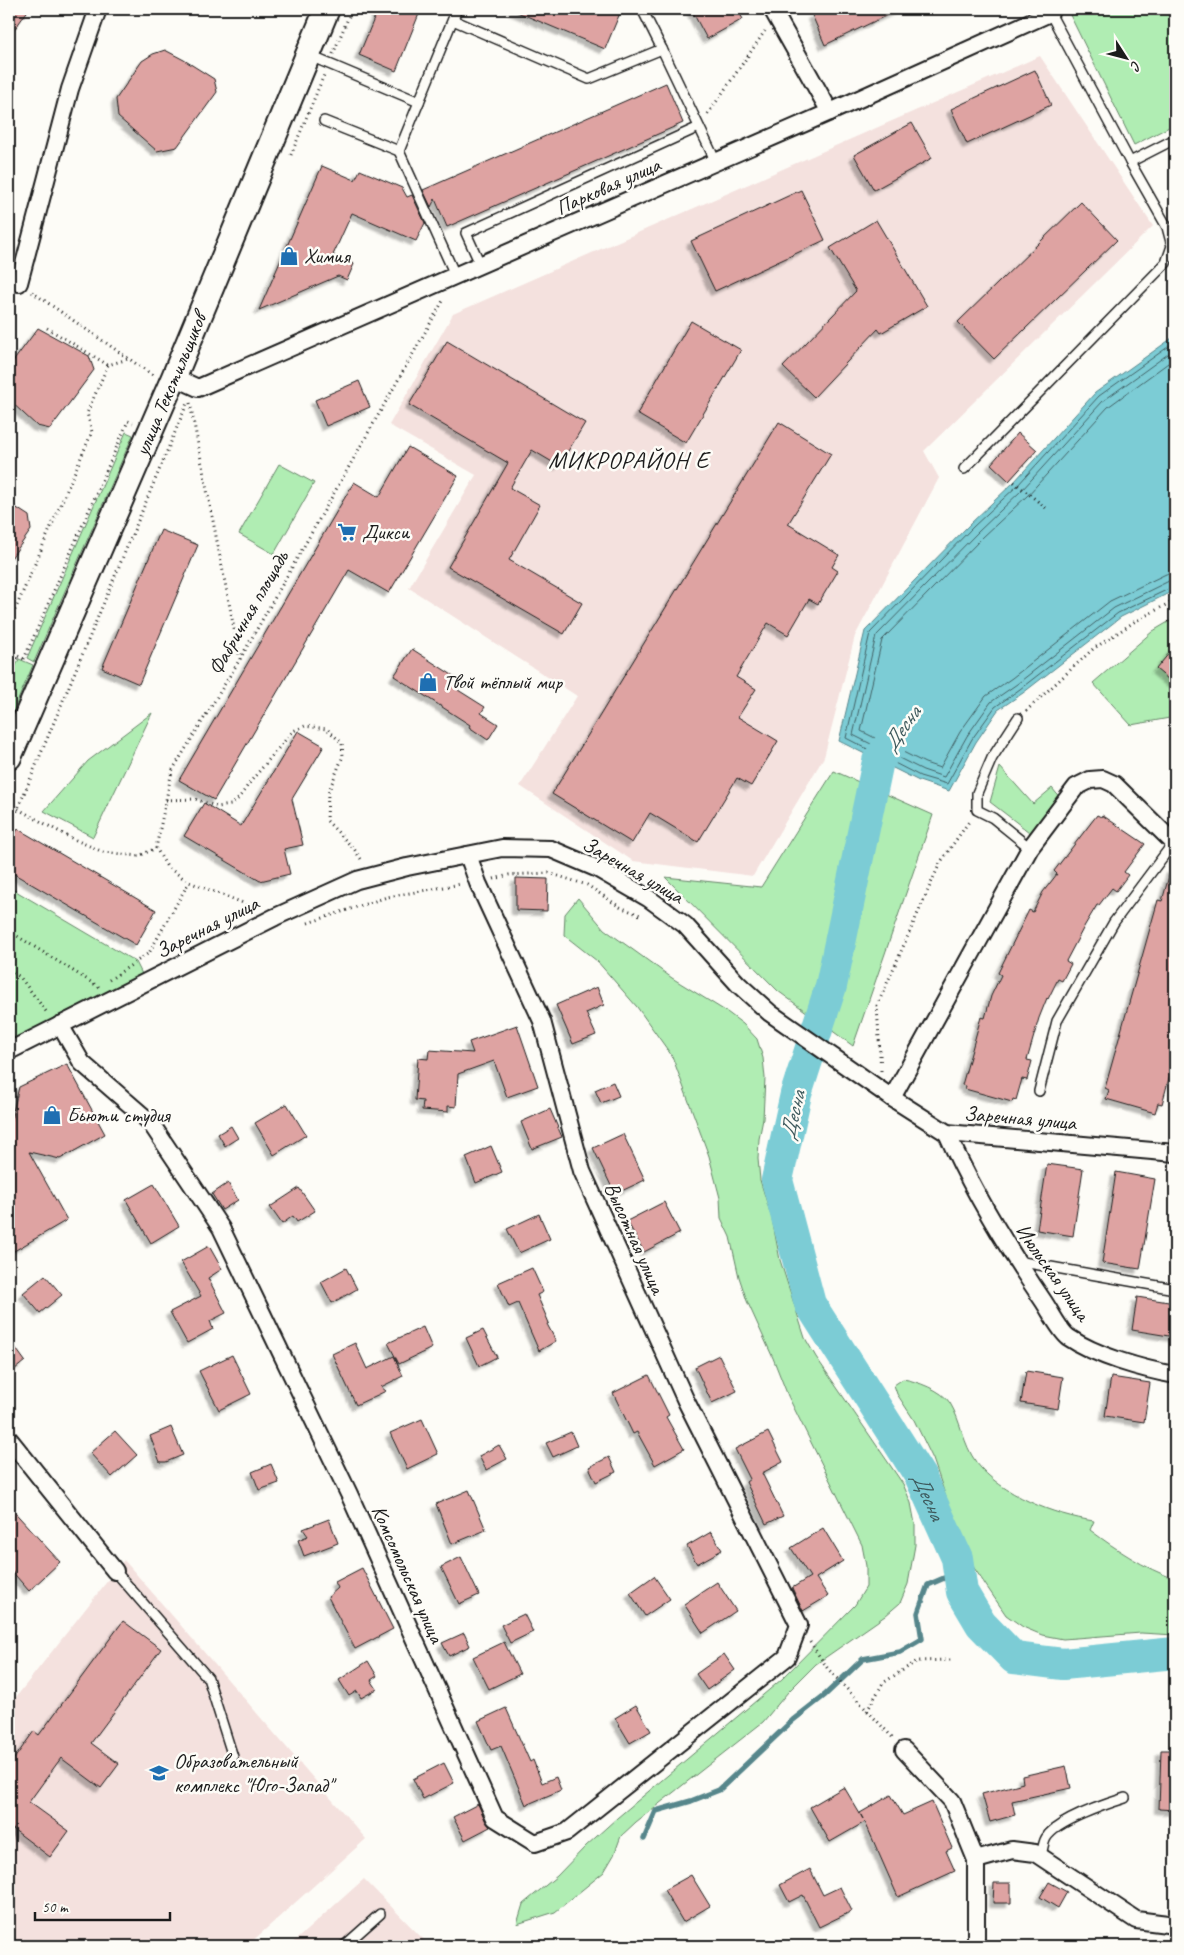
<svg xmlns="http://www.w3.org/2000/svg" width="1184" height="1955" font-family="Caveat,sans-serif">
<defs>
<filter id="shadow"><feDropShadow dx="-4.5" dy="4.5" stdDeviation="1" flood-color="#0004"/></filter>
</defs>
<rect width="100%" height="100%" fill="#fdfcf7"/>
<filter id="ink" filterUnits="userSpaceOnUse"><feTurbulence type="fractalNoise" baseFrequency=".02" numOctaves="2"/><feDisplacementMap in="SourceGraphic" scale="10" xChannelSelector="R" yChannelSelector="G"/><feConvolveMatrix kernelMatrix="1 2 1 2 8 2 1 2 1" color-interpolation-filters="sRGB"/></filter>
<g filter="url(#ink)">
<g fill="#f4e1de">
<polygon points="1040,56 1153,226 924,451 939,478 855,636 824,757 753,876 633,861 520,786 577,696 409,588 476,475 389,425 453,314"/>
<polygon points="124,1560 366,1839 247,1946 9,1946 9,1706"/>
<polygon points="364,1879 430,1946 289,1946"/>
</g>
<g fill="#b0edb3" stroke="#668468">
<polygon points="1081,9 1175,9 1175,124 1134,145 1070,15"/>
<polygon points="126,432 133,435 34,662 27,658"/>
<polygon points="279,464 314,483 274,554 239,534"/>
<polygon points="1175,618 1175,717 1131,725 1093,683 1153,631"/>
<polygon points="19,659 33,665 9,721 9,681"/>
<polygon points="152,713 93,837 44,811 88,761"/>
<polygon points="1000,767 1033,804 1052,788 1061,799 1033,835 990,802"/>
<polygon points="834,771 933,815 853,1046 778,991 665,877 761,887"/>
<polygon points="9,887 136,962 144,978 9,1045"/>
<polygon points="578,898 604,929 672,978 727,1012 743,1024 757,1039 763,1058 765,1078 763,1119 759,1139 758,1159 760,1180 772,1219 780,1260 805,1338 816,1357 903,1484 911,1503 915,1524 915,1545 908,1584 900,1603 885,1616 816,1664 788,1692 763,1722 636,1822 621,1836 614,1855 604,1872 555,1912 517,1924 523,1904 557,1876 586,1846 617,1818 782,1679 855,1605 866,1587 866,1566 862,1545 788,1396 773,1358 747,1301 739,1277 730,1237 721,1218 720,1198 709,1156 672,1056 637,1007 597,961 564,935 565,914"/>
<path d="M903,1379C916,1381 942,1390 950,1403C961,1421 963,1444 976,1462C1001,1495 1054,1515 1094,1521L1090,1530C1117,1550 1144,1568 1175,1579V1635L1141,1633L1063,1639L1042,1635L1023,1627L1006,1615L966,1556L933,1459L914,1420L897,1394L894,1385Z"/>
</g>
<polygon fill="#7cccd5" stroke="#56868b" points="1175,336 1175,590 1121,617 1023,693 998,710 976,742 949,791 919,781 839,741 865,631 970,524 1014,482 1095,393"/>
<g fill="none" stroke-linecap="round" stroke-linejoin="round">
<g stroke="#426266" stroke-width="1">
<polyline points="1175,342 1099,396 1017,486 973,527 870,633 846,738 920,776 947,784 972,739 995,707 1020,689 1118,613 1175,586"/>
<polyline points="1175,349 1103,401 1022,490 978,532 876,636 853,735 923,770 944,777 967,736 991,702 1017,684 1114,608 1169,581 1175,580"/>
<polyline points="1175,358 1108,407 1027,496 983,537 882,640 861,731 925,763 940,768 960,732 986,696 1012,678 1110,601 1166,574 1175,572"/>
</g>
<polyline stroke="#56868b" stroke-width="5.5" points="644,1839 656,1811 691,1801 719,1790 793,1720 825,1695 863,1659 900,1652 922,1639 918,1613 928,1585 951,1575 959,1574"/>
<path stroke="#7cccd5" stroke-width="32" id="s1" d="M903,726L878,761L831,986L796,1094L777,1180L810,1304L920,1476L957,1558L962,1592L981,1624L1014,1658L1063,1664L1175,1653"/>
</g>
<g fill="#dea3a2" stroke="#1c1c1c" filter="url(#shadow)">
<polygon points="9,9 29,9 9,37"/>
<polygon points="378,9 421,9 396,71 359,55"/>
<polygon points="510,9 610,9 620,13 605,49"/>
<polygon points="691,9 737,9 743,19 707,39"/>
<polygon points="826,9 900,9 825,45 812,15"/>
<polygon points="165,50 184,60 214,79 217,92 177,147 157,151 118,117 116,99 142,61 153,54"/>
<polygon points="1035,70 1051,105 967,144 951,109"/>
<polygon points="666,83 683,123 447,227 435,199 431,207 423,190"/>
<polygon points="912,123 932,158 874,190 854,155"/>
<polygon points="322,166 355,180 360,170 402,188 407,197 412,195 425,223 416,241 352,213 333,255 354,264 347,280 338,276 259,310"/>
<polygon points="801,190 825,240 715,291 691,241"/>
<polygon points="1081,202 1117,240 994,359 958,322"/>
<polygon points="876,220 927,306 881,333 878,329 814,397 783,367 856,291 830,248"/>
<polygon points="691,321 741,350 686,443 637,414"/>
<polygon points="38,328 89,356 94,370 50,429 37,426 9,400 9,367"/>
<polygon points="447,341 585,423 559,466 532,450 510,488 540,505 509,560 582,603 564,634 448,567 508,463 409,405"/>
<polygon points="359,381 370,407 326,426 315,400"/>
<polygon points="779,422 831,454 788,524 839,555 832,567 838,571 818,604 809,599 788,635 768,623 736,677 756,689 738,717 778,741 751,786 737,778 698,842 650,813 632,843 552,794"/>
<polygon points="1018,433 1037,450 1009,481 991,464"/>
<polygon points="408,447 458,476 389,593 349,570 214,800 179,780 354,482 379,497"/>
<polygon points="9,503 29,516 31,530 9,561"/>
<polygon points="161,530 198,545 139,684 102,668"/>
<polygon points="1175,646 1175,685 1156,669"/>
<polygon points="412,649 463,682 458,690 485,707 481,713 498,724 488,740 469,727 470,725 394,676"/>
<polygon points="298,731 324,746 292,799 303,845 284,849 290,874 260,881 184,836 204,803 241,826"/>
<polygon points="1097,815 1101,817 1102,815 1145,844 1124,872 1128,875 1116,891 1112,888 1099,905 1097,905 1085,925 1066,961 1071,964 1062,981 1058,979 1048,999 1047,998 1039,1018 1027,1060 1032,1061 1027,1080 1022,1079 1016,1100 1013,1099 1012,1102 965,1089 966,1086 962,1085 971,1053 981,1017 985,1018 991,996 1001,975 998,973 1029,910 1033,912 1043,892 1057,874 1054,871"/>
<polygon points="18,829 156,910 136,945 9,871 9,844"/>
<polygon points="1171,869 1175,870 1175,1056 1162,1104 1158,1103 1155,1113 1106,1099 1109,1090 1105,1088 1158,900 1162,901"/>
<polygon points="516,878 548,879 547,911 516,910"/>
<polygon points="597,987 604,1005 586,1013 596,1035 573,1044 556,1005"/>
<polygon points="517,1025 538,1086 507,1097 494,1061 458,1074 456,1107 448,1106 448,1112 422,1110 423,1101 415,1100 418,1058 428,1059 429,1050 473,1053 469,1042"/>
<polygon points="67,1064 105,1134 60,1159 29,1152 67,1220 9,1254 9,1128 19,1087"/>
<polygon points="613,1082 619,1096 601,1103 595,1090"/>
<polygon points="287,1104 306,1135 274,1155 255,1123"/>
<polygon points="550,1109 562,1137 532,1149 521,1122"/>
<polygon points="231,1126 238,1138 225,1146 218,1134"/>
<polygon points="623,1134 645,1180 615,1194 593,1148"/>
<polygon points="491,1146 502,1172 476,1183 466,1157"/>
<polygon points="1047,1164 1083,1169 1073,1236 1037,1230"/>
<polygon points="1116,1172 1155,1179 1140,1269 1102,1263"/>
<polygon points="228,1183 238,1200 222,1210 212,1194"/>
<polygon points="154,1184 179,1226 151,1243 126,1200"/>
<polygon points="299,1188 315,1211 297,1222 293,1216 282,1224 270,1207"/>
<polygon points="664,1202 680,1233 644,1252 627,1221"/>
<polygon points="539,1214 550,1239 519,1253 507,1229"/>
<polygon points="209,1246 222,1269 208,1278 226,1313 210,1321 213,1329 187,1343 170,1312 201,1296 181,1262"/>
<polygon points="346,1268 357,1289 332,1303 321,1282"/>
<polygon points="532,1268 543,1292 537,1295 549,1323 547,1324 556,1341 539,1351 518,1303 509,1307 498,1283"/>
<polygon points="45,1275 62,1295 40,1313 23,1293"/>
<polygon points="1137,1297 1175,1303 1175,1337 1132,1330"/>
<polygon points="423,1327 432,1348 399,1364 388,1343"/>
<polygon points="483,1330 497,1357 479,1366 466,1338"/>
<polygon points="9,1339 25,1361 9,1374"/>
<polygon points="355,1343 367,1369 394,1356 403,1376 381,1387 386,1391 356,1405 332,1354"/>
<polygon points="232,1355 251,1394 219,1410 199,1371"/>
<polygon points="719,1355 737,1391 712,1403 695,1367"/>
<polygon points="1026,1371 1063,1377 1058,1409 1021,1403"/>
<polygon points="649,1375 669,1415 666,1417 684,1449 655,1465 637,1432 633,1434 613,1393"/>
<polygon points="1111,1377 1150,1383 1144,1422 1105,1416"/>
<polygon points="422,1419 438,1454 407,1469 390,1433"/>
<polygon points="171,1427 183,1455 166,1462 160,1462 150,1436"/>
<polygon points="115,1431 137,1455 112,1477 90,1453"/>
<polygon points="571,1432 577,1446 553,1457 546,1443"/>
<polygon points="768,1432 783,1462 762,1473 783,1516 766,1524 746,1482 750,1479 735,1449"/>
<polygon points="499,1445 507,1459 486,1470 479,1456"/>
<polygon points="609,1457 616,1472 596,1482 589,1467"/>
<polygon points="271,1464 279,1483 259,1490 252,1472"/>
<polygon points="469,1490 486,1530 452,1544 436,1504"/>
<polygon points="9,1506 60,1562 29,1591 9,1568"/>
<polygon points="329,1519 338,1543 304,1556 298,1540 308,1536 303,1529"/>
<polygon points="823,1528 843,1561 816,1578 828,1596 803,1611 792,1588 810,1577 791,1548"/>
<polygon points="711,1532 722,1550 697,1564 687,1546"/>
<polygon points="461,1557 479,1595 459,1604 441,1567"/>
<polygon points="362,1568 393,1629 355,1649 328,1597 338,1588 335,1582"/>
<polygon points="654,1576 670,1599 645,1616 630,1593"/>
<polygon points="717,1582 736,1611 703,1633 684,1604"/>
<polygon points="524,1614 533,1632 510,1643 501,1625"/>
<polygon points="123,1621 161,1649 91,1743 119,1764 101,1788 61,1758 29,1802 69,1831 50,1857 9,1826 9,1766 34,1731 39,1735"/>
<polygon points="464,1633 470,1646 449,1656 442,1643"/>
<polygon points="504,1642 520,1674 489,1689 473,1657"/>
<polygon points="724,1654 735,1670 707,1690 696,1674"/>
<polygon points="368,1661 377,1676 371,1680 377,1689 361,1698 357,1691 349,1696 339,1680"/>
<polygon points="636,1705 651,1731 630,1743 615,1718"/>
<polygon points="506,1708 530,1762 533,1760 542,1783 556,1777 561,1790 526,1805 501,1746 491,1750 478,1721"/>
<polygon points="1161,1750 1175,1750 1175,1810 1159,1809"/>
<polygon points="444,1763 454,1783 423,1799 413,1779"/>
<polygon points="1066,1766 1071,1788 1012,1801 1015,1815 990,1822 982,1794 1023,1783 1022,1776"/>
<polygon points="844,1787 863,1819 860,1813 891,1795 903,1815 932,1802 952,1848 946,1851 955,1871 898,1897 865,1822 830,1842 810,1807"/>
<polygon points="478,1804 486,1822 490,1827 465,1840 453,1817"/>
<polygon points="810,1869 823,1895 840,1887 852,1911 819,1927 803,1895 789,1902 780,1885"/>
<polygon points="691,1875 710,1906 683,1922 664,1890"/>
<polygon points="1049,1882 1067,1892 1058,1908 1040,1897"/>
<polygon points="994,1883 1011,1883 1011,1903 993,1903"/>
</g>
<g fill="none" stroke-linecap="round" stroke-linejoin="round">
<g stroke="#1c1c1c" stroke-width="12">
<g id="lane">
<polyline points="1058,9 1050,13 1130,162 1175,139"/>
<polyline points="776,16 791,9"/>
<polyline points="453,20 589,79 662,49 642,9"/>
<polyline points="662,49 716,162"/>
<polyline points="310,56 419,102 457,9"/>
<polyline points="419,102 399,151 456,277"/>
<polyline points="324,121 399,151"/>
<polyline points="481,266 466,233 699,127"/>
<polyline points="964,469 1166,263 1172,246 1167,227 1130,162"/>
<polyline points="1018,718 992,758 977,793 977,810 993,818 1030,848"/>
<polyline points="1039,1091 1057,1021 1114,922 1174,842"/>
<polyline points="1017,1261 1175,1289"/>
<polyline points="115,1571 208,1678 233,1757"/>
<path d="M1041,1857C1042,1852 1043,1843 1046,1838C1056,1821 1106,1804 1125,1798"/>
<polyline points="344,1946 380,1914"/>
</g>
</g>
<g stroke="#1c1c1c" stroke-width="20">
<g id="street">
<polyline points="772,9 830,112"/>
<polyline points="19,283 70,89 98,9"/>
<polyline points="174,377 198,388 830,112 1050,13"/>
<polyline points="60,1025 82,1063 150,1122 221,1228 349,1494 495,1818 535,1843 567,1832 787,1657 799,1625 686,1401 582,1171 542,1021 478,883 468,855"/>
<polyline points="9,1051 275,917 357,880 407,867 502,848 551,849 598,869 648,898 685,925 738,984 770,1013 892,1098 947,1133 1175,1153"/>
<polyline points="892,1098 1030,848 1076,787 1090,780 1103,779 1114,784 1175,844"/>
<path d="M947,1133C973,1193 1008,1249 1044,1302C1050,1311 1060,1331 1068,1337C1096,1356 1142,1369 1175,1375"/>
<polyline points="9,1439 115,1571"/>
<polyline points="904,1750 952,1801 976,1860"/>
<polyline points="976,1946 976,1860 1012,1850 1035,1853 1136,1920 1175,1925"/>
</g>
</g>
<g stroke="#1c1c1c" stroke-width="28">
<g id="secondary">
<path id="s2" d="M9,757L174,377L327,9"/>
</g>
</g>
<g stroke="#1c1c1c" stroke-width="3" stroke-dasharray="1 4" stroke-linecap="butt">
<polyline points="333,54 352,9"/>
<polyline points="708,114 765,31"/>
<polyline points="291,155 324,75"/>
<polyline points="32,292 154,376"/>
<polyline points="47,328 108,365"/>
<polyline points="190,403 240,659"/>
<polyline points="1014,482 1046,508"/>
<polyline points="9,624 92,432 87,413 108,365 128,359"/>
<polyline points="9,642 10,643"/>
<polyline points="9,652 24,659"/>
<polyline points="24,659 128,421 133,423"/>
<polyline points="9,677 18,656"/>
<polyline points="1026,711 1093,649 1134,622 1175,600"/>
<polyline points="166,800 195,799 218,807 231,805 239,798 251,781 293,731 305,726 327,729 342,743 343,756 328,793 327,821 354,849 363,862"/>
<polyline points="18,809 69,837 103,852 139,856 156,848"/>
<polyline points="9,830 188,401"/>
<polyline points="494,879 509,875 549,873 587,885 620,907 640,915"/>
<polyline points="256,908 189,882 167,867 156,848 172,771 240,659 444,299"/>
<polyline points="308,923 387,897 461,884"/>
<polyline points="9,931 99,987"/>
<polyline points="9,970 20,977 48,1014"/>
<polyline points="109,980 149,953 189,882"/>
<polyline points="881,1071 877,1006 940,863 970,820"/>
<polyline points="810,1642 828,1669 894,1739"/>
<polyline points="867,1711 883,1683 917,1661 952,1660"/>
</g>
<use href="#lane" stroke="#fdfcf7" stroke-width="9"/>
<use href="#street" stroke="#fdfcf7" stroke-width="16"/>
<use href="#secondary" stroke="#fdfcf7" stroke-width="24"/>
</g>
</g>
<defs>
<g id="shop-bare" transform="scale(1.5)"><path d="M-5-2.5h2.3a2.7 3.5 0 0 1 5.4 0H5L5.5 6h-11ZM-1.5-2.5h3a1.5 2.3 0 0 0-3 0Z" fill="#1f6fb2" stroke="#fdfcf7" stroke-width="2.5" paint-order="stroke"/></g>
<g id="supermarket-bare" transform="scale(1.5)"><path d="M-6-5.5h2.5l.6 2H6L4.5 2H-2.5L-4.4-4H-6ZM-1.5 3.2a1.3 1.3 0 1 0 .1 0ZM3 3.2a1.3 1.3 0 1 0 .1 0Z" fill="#1f6fb2" stroke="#fdfcf7" stroke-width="2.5" paint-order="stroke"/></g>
<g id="school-bare" transform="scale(1.5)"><path d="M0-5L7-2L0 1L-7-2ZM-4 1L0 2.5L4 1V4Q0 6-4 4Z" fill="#1f6fb2" stroke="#fdfcf7" stroke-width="2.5" paint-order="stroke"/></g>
</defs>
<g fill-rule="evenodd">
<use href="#shop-bare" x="289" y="256"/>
<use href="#supermarket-bare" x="347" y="532"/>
<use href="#shop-bare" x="428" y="682"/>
<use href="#shop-bare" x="52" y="1115"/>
<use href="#school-bare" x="159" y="1773"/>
</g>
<g text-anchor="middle" stroke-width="5" stroke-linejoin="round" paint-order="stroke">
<g font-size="21" fill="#1c1c1c" stroke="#fdfcf7">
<text transform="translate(608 186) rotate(-24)" y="7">Парковая улица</text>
<text dy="7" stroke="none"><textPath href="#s2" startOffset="406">улица Текстильщиков</textPath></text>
<text transform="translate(248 613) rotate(-60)" y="7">Фабричная площадь</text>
<text transform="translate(633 870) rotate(30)" y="7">Заречная улица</text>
<text transform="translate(207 927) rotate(-27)" y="7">Заречная улица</text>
<text transform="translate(1020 1118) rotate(5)" y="7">Заречная улица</text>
<text transform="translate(635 1238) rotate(66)" y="7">Высотная улица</text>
<text transform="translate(1053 1272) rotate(55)" y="7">Июльская улица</text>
<text transform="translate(408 1574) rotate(66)" y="7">Комсомольская улица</text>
</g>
<g font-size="21" fill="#1c1c1c" stroke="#fdfcf7" text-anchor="start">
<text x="304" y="263">Химия</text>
<text x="362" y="539">Дикси</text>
<text x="443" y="689">Твой тёплый мир</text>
<text x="67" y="1122">Бьюти студия</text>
<text x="174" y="1768">Образовательный<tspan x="174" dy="24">комплекс "Юго-Запад"</tspan></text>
</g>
<g font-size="22" font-style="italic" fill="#3e5a5d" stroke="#fdfcf7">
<text transform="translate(901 728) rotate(-55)" y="8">Десна</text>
<text transform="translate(792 1115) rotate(-77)" y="8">Десна</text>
<text dy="8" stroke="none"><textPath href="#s1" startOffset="829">Десна</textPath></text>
</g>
<g font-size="24" letter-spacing="1" fill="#1c1c1c" stroke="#fdfcf7">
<text x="629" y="468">МИКРОРАЙОН Е</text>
</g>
</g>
<rect width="1184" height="1955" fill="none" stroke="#fdfcf7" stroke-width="30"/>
<rect x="15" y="15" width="1154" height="1925" fill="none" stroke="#1c1c1c" stroke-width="2" filter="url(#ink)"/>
<g transform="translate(1126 58) rotate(126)" stroke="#fdfcf7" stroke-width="4" paint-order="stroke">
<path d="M0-4L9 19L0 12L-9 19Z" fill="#1c1c1c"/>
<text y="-8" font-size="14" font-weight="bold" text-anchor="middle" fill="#1c1c1c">С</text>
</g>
<path d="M35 1912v8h135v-8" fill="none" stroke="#1c1c1c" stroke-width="2.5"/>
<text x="42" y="1912" font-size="15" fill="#1c1c1c" stroke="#fdfcf7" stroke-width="4" paint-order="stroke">50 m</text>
</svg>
